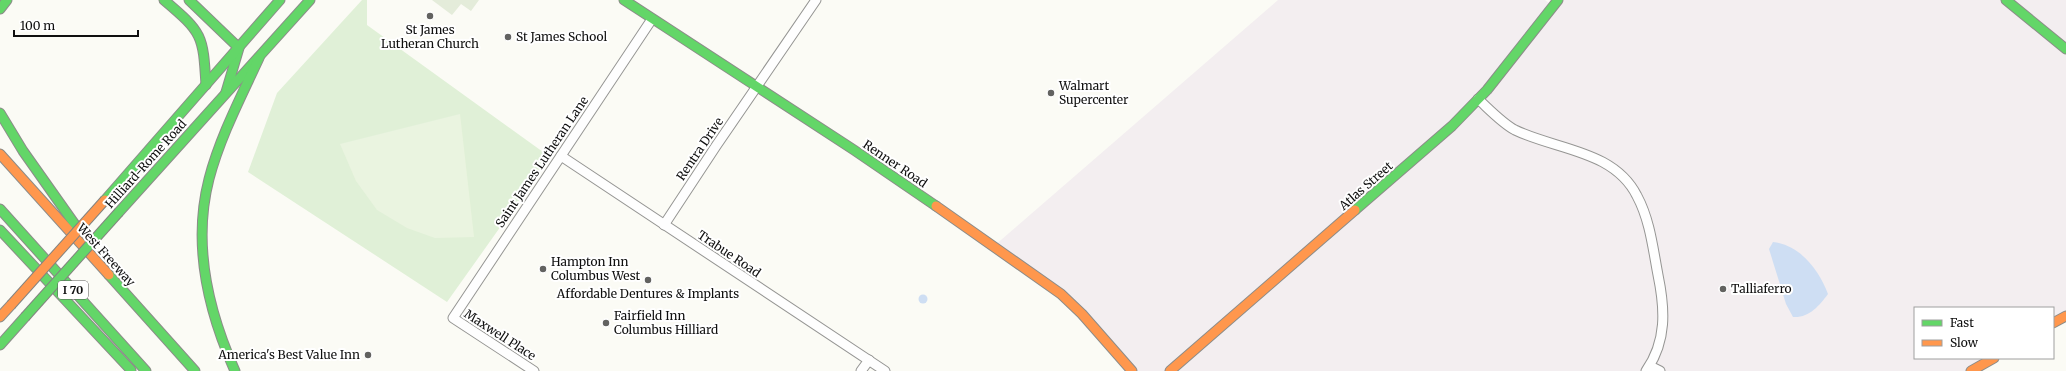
<svg xmlns="http://www.w3.org/2000/svg" width="2066" height="371" font-family="Merriweather,serif">
<rect width="100%" height="100%" fill="#fbfbf5"/>
<polygon fill="#f3eef0" points="1278,0 1545,0 1553,6 1558,0 2066,0 2066,316 2053,323 2053,308 1915,308 1915,358 1994,358 1971,371 1132,371 1082,314 994,246"/>
<polygon fill="#e0f0d7" points="362,0 367,0 367,25 550,157 447,302 248,172 277,93"/>
<polygon fill="#e4ecda" points="432,0 479,0 471,11 461,4 452,15"/>
<polygon fill="#eaf4e0" points="460,114 474,237 435,238 407,228 377,210 356,181 340,144"/>
<g fill="#cedef3">
<path d="M1773,242C1800,245 1819,270 1828,294C1819,306 1809,318 1793,317L1786,304L1769,249Z"/>
<circle cx="923" cy="299" r="4.5"/>
</g>
<g fill="none" stroke-linecap="round" stroke-linejoin="round">
<g stroke="#959593" stroke-width="11">
<g id="street">
<path d="M1478,99C1489,109 1502,123 1515,130C1556,150 1614,150 1637,196C1650,220 1653,249 1658,275C1665,309 1667,341 1646,371"/>
<polyline points="561,156 885,371"/>
<polyline points="664,225 716,146 816,0"/>
<polyline points="1650,366 1660,371"/>
<polyline points="534,371 453,318 652,19"/>
<polyline points="861,371 869,360"/>
</g>
</g>
<g stroke="#8c8c89" stroke-width="11">
<g id="fast">
<path d="M164,0C203,33 203,35 206,85"/>
<polyline points="189,0 239,48 226,92"/>
<polyline points="624,0 854,150 936,206"/>
<polyline points="2006,0 2066,49"/>
<polyline points="0,9 7,0"/>
<polyline points="0,113 23,151 76,226"/>
<polyline points="105,200 280,0"/>
<polyline points="0,209 146,371"/>
<polyline points="1355,210 1452,126 1487,90 1558,0"/>
<polyline points="119,212 310,0"/>
<polyline points="0,230 131,370"/>
<polyline points="109,275 195,371"/>
<polyline points="0,345 25,317"/>
<path d="M235,371C208,311 192,245 209,179C220,137 241,97 259,58"/>
</g>
</g>
<g stroke="#8c8c89" stroke-width="11">
<g id="slow">
<polyline points="0,154 109,275"/>
<polyline points="936,206 1061,294 1082,314 1132,371"/>
<polyline points="0,317 11,305"/>
<polyline points="2053,323 2066,316"/>
<polyline points="1170,371 1355,210"/>
<polyline points="1971,371 1994,358"/>
</g>
</g>
<use href="#street" stroke="#fefefe" stroke-width="9"/>
<use href="#fast" stroke="#63d668" stroke-width="9"/>
<use href="#slow" stroke="#ff974d" stroke-width="9"/>
<g stroke="#838380" stroke-width="11" stroke-linecap="butt">
<polyline id="fast-bridge" points="25,317 119,212"/>
</g>
<g stroke="#838380" stroke-width="11" stroke-linecap="butt">
<polyline id="slow-bridge" points="11,305 105,200"/>
</g>
<use href="#fast-bridge" stroke="#63d668" stroke-width="9"/>
<use href="#slow-bridge" stroke="#ff974d" stroke-width="9"/>
</g>
<g fill="#626260" stroke="#fff" stroke-width="1.5">
<circle cx="430" cy="16" r="4"/>
<circle cx="508" cy="37" r="4"/>
<circle cx="1051" cy="93" r="4"/>
<circle cx="543" cy="269" r="4"/>
<circle cx="648" cy="280" r="4"/>
<circle cx="1723" cy="289" r="4"/>
<circle cx="606" cy="323" r="4"/>
<circle cx="368" cy="355" r="4"/>
</g>
<g text-anchor="middle" stroke-width="4" stroke-linejoin="round" paint-order="stroke">
<rect fill="#fff" stroke="#575757" stroke-width="1" x="58" y="281" width="30" height="18" rx="3"/>
<g font-size="11" font-weight="bold" fill="#0f0f0f">
<text x="73" y="294">I 70</text>
</g>
<g font-size="12" fill="#0f0f0f" stroke="#fff" text-anchor="start">
<text x="430" y="34" text-anchor="middle">St James<tspan x="430" dy="14">Lutheran Church</tspan></text>
<text x="516" y="41">St James School</text>
<text x="1059" y="90">Walmart<tspan x="1059" dy="14">Supercenter</tspan></text>
<text x="551" y="266">Hampton Inn<tspan x="551" dy="14">Columbus West</tspan></text>
<text x="1731" y="293">Talliaferro</text>
<text x="648" y="298" text-anchor="middle">Affordable Dentures &amp; Implants</text>
<text x="614" y="320">Fairfield Inn<tspan x="614" dy="14">Columbus Hilliard</tspan></text>
<text x="360" y="359" text-anchor="end">America's Best Value Inn</text>
</g>
<g font-size="12" fill="#0f0f0f" stroke="#fff">
<text transform="translate(700 149) rotate(-56)" y="4">Rentra Drive</text>
<text transform="translate(542 162) rotate(-56)" y="4">Saint James Lutheran Lane</text>
<text transform="translate(146 164) rotate(-48)" y="4">Hilliard-Rome Road</text>
<text transform="translate(895 164) rotate(34)" y="4">Renner Road</text>
<text transform="translate(1366 186) rotate(-41)" y="4">Atlas Street</text>
<text transform="translate(729 254) rotate(34)" y="4">Trabue Road</text>
<text transform="translate(106 255) rotate(48)" y="4">West Freeway</text>
<text transform="translate(500 335) rotate(33)" y="4">Maxwell Place</text>
</g>
</g>
<rect x="1914" y="307" width="140" height="52" fill="#ffffff" stroke="#9f9f9f"/>
<rect x="1922" y="320" width="20" height="6" fill="#63d668" stroke="#9f9f9f"/>
<text x="1950" y="327" font-size="12" fill="#0f0f0f">Fast</text>
<rect x="1922" y="340" width="20" height="6" fill="#ff974d" stroke="#9f9f9f"/>
<text x="1950" y="347" font-size="12" fill="#0f0f0f">Slow</text>
<path d="M14 30v6h124v-6" fill="none" stroke="#0f0f0f" stroke-width="2"/>
<text x="20" y="30" font-size="12" fill="#0f0f0f" stroke="#ffffff" stroke-width="3" paint-order="stroke">100 m</text>
</svg>
